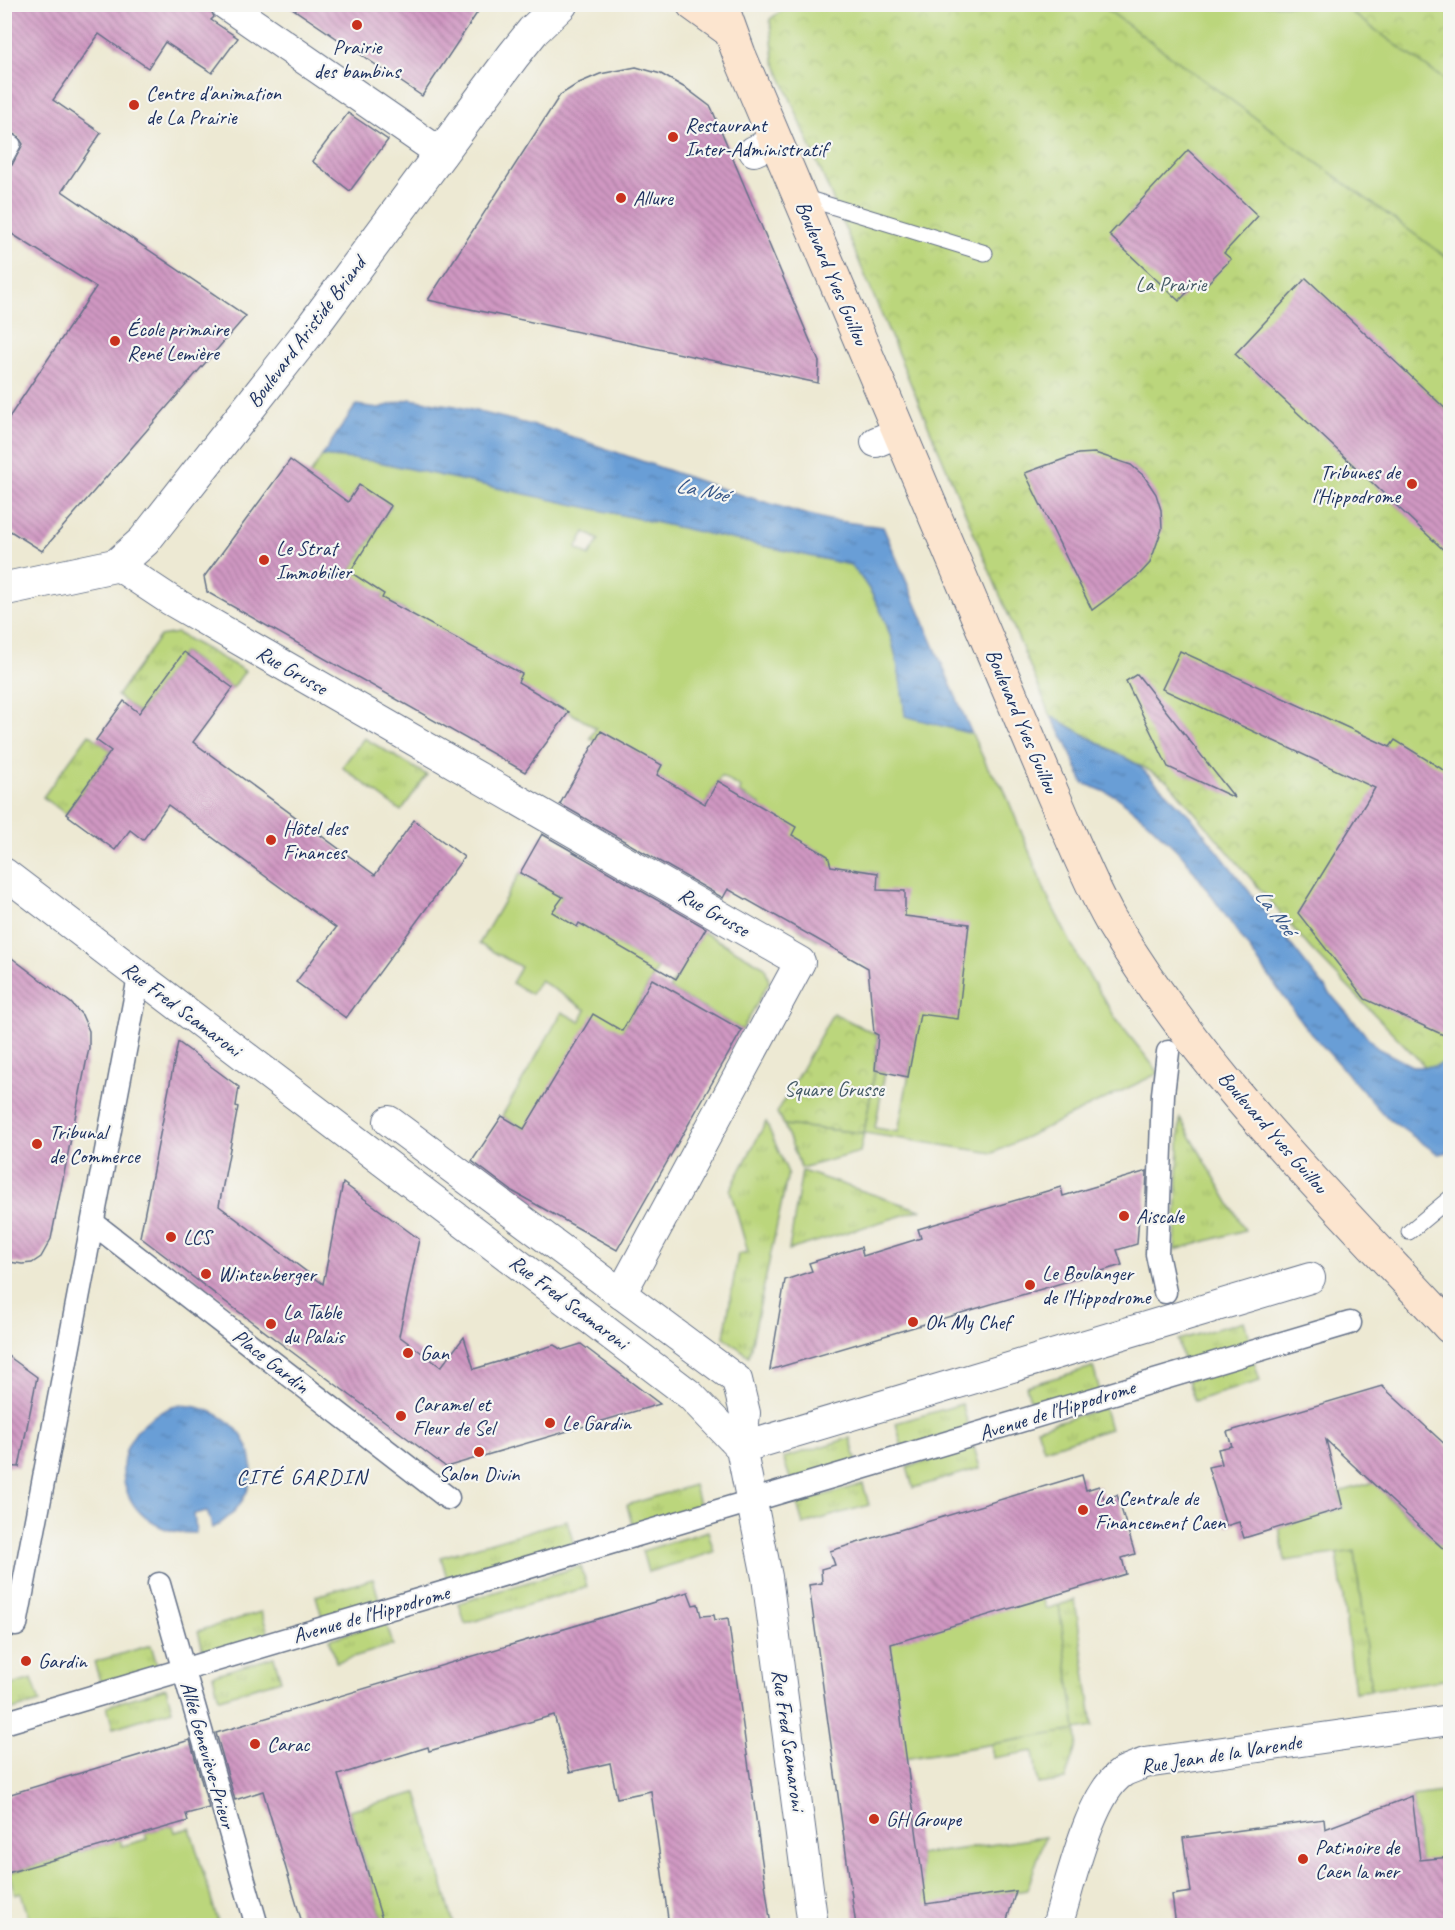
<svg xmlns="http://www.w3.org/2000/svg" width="1455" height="1930" font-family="Caveat,sans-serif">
<defs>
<pattern id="grass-tufts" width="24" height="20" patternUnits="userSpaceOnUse" patternTransform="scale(1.5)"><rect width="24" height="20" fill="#bbd67b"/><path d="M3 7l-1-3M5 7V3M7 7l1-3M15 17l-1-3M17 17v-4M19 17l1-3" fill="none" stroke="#a0b86d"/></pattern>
<pattern id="park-crowns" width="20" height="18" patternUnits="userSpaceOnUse" patternTransform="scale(1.5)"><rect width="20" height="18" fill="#bbd67b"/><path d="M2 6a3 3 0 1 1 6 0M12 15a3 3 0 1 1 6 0" fill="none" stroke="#a0b86d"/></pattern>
<pattern id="water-ripples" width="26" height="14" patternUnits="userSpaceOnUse" patternTransform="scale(1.5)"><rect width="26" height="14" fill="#699ed6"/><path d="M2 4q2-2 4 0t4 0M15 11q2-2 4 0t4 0" fill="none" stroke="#5681b1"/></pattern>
<pattern id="building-back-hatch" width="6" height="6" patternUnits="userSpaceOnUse" patternTransform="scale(1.5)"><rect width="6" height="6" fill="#d098c2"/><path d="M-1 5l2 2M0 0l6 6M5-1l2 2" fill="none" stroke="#a87ca1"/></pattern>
</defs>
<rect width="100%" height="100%" fill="#f6f6f2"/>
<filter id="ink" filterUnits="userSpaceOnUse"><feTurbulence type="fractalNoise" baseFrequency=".0167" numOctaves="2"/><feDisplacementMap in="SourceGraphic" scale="12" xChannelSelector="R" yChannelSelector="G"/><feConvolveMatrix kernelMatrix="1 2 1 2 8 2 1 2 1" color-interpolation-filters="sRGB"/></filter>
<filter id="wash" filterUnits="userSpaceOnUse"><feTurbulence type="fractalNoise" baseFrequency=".008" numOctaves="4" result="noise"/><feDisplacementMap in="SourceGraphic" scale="24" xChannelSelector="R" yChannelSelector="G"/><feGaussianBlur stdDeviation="1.35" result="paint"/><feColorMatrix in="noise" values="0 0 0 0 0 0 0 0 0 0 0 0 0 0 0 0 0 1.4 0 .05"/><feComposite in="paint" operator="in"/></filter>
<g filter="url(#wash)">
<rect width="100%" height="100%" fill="#ede9d3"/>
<g fill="url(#grass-tufts)" stroke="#6b826c" stroke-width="1.5">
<polygon points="177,633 245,671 233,688 184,652 139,713 117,696 160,636"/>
<polygon points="89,734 111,751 66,814 43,797"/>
<polygon points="364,738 427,775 401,811 342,767"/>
<polygon points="1180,1118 1245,1230 1175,1250"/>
<polygon points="766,1122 788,1173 749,1356 724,1337 738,1254 748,1252 730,1190"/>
<polygon points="784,1125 864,1133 860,1152 801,1168"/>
<polygon points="802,1171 920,1210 789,1250"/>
<polygon points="1244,1321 1251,1345 1184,1364 1178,1340"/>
<polygon points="1254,1361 1260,1381 1194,1401 1188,1380"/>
<polygon points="1093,1367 1100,1391 1033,1409 1026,1386"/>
<polygon points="962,1404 969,1428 902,1447 896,1423"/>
<polygon points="1104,1408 1110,1429 1044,1449 1037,1428"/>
<polygon points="850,1438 857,1462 791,1481 783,1458"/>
<polygon points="974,1447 980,1468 913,1488 907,1467"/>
<polygon points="863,1484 869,1505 803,1524 797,1503"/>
<polygon points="694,1485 700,1509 633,1528 627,1505"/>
<polygon points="567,1520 574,1545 448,1582 441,1557"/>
<polygon points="708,1531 714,1552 648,1572 642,1551"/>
<polygon points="1355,1551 1371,1690 1355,1692 1337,1553"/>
<polygon points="581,1566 587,1587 465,1624 459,1603"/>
<polygon points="373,1579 380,1603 323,1620 316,1596"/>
<polygon points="1075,1600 1093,1727 1076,1730 1077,1743 1065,1780 1038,1784 1033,1751 993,1758 991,1744 1075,1730 1059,1605"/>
<polygon points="261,1612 269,1635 204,1654 198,1631"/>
<polygon points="386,1622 393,1645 336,1662 330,1639"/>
<polygon points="151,1645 158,1668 101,1684 94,1662"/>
<polygon points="274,1657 281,1680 219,1698 213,1675"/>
<polygon points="32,1679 40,1702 5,1712 5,1687"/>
<polygon points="166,1688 172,1710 113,1728 107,1706"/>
<polygon points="417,1793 454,1925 384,1925 349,1810"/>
</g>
<g fill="url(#park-crowns)" stroke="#6b826c" stroke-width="1.5">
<polygon points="791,4 1450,5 1450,1092 1310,948 1168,781 1051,716 774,60 770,19"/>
<polygon points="833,1013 877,1035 875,1070 864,1133 784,1125 777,1113"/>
</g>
<g fill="#bbd67b" stroke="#6b826c" stroke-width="1.5" fill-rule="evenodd">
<polygon points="1101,5 1341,5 1450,84 1450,260"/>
<path d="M322,456L374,461L851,565C889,609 899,659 905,715L972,734L988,768L1003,787L1048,898L1080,961L1116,1019L1159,1073L993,1153L864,1133L875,1070L885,1072L875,1128L898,1132L912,1058L890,1031L873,1022L871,970L878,873L852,869L842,896L817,940L796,927L830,863L828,856L818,850L811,852L750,825L761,805L739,793L741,788L721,776L675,857L657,775L662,765L619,754L590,738L596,728L551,701L511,693L521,674L492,657L477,682L440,631L392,603L379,604L384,594L345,580L391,506L359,486L347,504L310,475ZM585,532L599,540L589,556L576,548Z"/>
<polygon points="520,873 563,897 553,913 577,926 587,911 593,931 658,968 616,1042 525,1129 502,1116 562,1012 580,1022 586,1010 540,980 531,994 512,983 521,967 479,944"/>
<polygon points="703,932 765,967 769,982 742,1030 669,989"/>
<polygon points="1382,1480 1387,1497 1450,1555 1450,1679 1371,1690 1355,1551 1285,1561 1279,1527 1343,1508 1339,1492"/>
<polygon points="1042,1598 1046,1609 1059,1605 1076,1730 897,1760 891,1645 898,1623"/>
<polygon points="1450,1791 1450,1925 1429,1925 1412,1796"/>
<polygon points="173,1825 175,1832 190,1828 219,1925 31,1925 21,1893 15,1895 9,1873 120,1840 122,1846 147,1839 145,1833"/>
<polygon points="1045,1837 1027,1890 959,1899 927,1912 919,1855"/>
</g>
<g fill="url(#water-ripples)" stroke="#42669a" stroke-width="1.5">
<path d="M410,399L455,406L552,430L725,490L801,513L829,520L883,527L972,734L905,716C899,660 890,609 851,565L374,461L322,456L356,405L379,408Z"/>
<polygon points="1051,716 1138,765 1191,817 1320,982 1377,1048 1414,1067 1435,1066 1450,1060 1449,1152 1438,1154 1386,1117 1303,1024 1184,857 1148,822 1116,796 1083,783 1066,742"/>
<path d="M179,1405C255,1408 280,1488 213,1528L207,1511L194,1514L196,1533C112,1536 93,1429 179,1405Z"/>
</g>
<g id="blocks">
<g fill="url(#building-back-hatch)">
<polygon points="4,4 208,4 214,17 211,20 238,38 212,73 165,42 148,68 99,34 53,100 101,133 62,191 246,316 42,551 4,527 4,425 96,287 4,229 4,170 12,165 23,144 18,136 4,129"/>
<polygon points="286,4 483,4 422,96"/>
<polygon points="636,67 661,74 687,89 711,107 819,362 818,383 428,300 560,95 579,83 600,74"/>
<polygon points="348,113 388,140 350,191 312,161"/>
<polygon points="1188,150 1258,216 1224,253 1231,259 1205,286 1199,280 1179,301 1109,235"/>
<polygon points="1306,278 1450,413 1450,556 1235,354"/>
<polygon points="1095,453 1131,465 1144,476 1156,494 1161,510 1162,529 1150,563 1138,576 1092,610 1025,473 1078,454"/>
<polygon points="290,460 348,502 359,485 391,506 350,572 384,594 382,598 522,674 518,682 569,712 525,772 207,592 204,577"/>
<polygon points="1180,651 1390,747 1395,740 1450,774 1450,1038 1365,999 1298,913 1375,788 1162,689"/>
<polygon points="184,652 233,688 193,742 375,875 414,820 464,857 346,1018 296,982 336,928 168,805 143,840 130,830 115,850 66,814 111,751 96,740 124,701 139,713"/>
<polygon points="1137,674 1235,798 1168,767 1126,681"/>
<polygon points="601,731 662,765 657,775 705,804 718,781 796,827 792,835 828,856 831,866 878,873 877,890 905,891 905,916 969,924 958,1019 920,1014 908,1077 875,1070 878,1035 874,1033 868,968 728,889 723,898 560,804"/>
<polygon points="542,834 706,928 676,979 579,923 577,927 552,912 563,897 520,873"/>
<polygon points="4,952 71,1003 82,1015 89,1031 89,1048 51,1239 41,1257 32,1263 22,1264 4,1261"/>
<polygon points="652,979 742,1030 617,1250 512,1191 472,1161 502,1116 524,1129 593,1014 622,1031"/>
<polygon points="178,1042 239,1087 236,1106 238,1107 219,1206 323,1284 343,1183 419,1239 399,1336 441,1367 464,1337 474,1369 554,1345 562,1350 581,1344 660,1404 446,1467 284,1346 140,1237"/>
<polygon points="1147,1171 1145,1214 1139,1216 1137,1244 1117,1250 1122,1265 770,1370 785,1280 812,1271 809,1263 861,1247 863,1256 921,1238 918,1229 1061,1187 1063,1196"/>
<polygon points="4,1353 37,1377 19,1467 4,1466"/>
<polygon points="1382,1386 1450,1449 1450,1555 1326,1440 1343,1508 1244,1538 1239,1522 1226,1526 1208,1467 1222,1464 1218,1449 1232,1446 1227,1432"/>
<polygon points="1082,1475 1086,1490 1099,1486 1104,1499 1117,1495 1135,1554 1122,1558 1126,1574 891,1644 926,1904 1016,1891 1005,1926 856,1926 809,1585 822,1583 821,1569 835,1565 830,1551"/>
<polygon points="688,1592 693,1605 698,1604 701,1616 714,1615 715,1620 728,1618 771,1926 669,1926 651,1791 617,1798 610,1763 570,1772 554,1715 429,1751 428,1747 338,1775 384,1926 303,1926 263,1791 235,1800 216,1733"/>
<polygon points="190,1740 209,1808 186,1814 188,1821 4,1874 4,1796"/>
<polygon points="1412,1796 1420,1860 1450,1857 1450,1926 1176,1926 1172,1895 1191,1892 1183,1838 1324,1819 1325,1829"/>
</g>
</g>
</g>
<g filter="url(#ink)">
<use href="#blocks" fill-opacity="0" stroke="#647087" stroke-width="1.5"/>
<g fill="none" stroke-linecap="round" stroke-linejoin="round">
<g stroke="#647087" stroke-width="17">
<g id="service">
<polyline points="4,139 13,144 4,160"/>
<polyline points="802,197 985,253"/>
<polyline points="1409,1232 1450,1198"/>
</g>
</g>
<g stroke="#647087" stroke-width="25">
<g id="pedestrian">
<polyline points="93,1223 448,1498"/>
<polyline points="1165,1292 1157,1254 1163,1094 1168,1052"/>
<polyline points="764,1497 1350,1323"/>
<polyline points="159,1584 257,1926"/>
<polyline points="16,1625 139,977"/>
<polyline points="4,1723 738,1505"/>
</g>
</g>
<g stroke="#647087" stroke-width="32">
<g id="minor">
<polyline points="225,4 442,154"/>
<polyline points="754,151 776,141"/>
<polyline points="876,442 900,432"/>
<polyline points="117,565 170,600 800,962 621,1294"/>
<polyline points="4,873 690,1395 741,1448 767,1577 813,1926"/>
<polyline points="389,1121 737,1380 745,1413 741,1448"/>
<polyline points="741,1448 1310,1278"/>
<path d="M1057,1926C1070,1886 1089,1794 1123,1772C1130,1768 1138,1766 1145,1763L1450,1720"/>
</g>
</g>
<g stroke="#647087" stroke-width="35">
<polyline id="tertiary" points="4,589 117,565 144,541 307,334 513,56 533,31 561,4"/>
</g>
<g stroke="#647087" stroke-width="35">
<g id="secondary">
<polyline points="693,4 729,30"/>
<path d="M721,4L739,54L1054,797C1072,838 1089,882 1111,921C1201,1072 1331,1199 1450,1327"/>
</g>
</g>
<use href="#service" stroke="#fff" stroke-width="15"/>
<use href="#pedestrian" stroke="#fff" stroke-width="22"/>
<use href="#minor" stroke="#fff" stroke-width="30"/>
<use href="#tertiary" stroke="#fff" stroke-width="33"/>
<use href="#secondary" stroke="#fce5cf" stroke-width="33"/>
</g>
</g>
<g fill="#c8321e" stroke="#f6f6f2" stroke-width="2">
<circle cx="357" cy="25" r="6"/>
<circle cx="134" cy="105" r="6"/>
<circle cx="673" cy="137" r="6"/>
<circle cx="621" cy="198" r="6"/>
<circle cx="115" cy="341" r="6"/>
<circle cx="1412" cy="484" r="6"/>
<circle cx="264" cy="560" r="6"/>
<circle cx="271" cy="840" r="6"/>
<circle cx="37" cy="1144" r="6"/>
<circle cx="1124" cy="1216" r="6"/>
<circle cx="171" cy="1237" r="6"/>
<circle cx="206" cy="1274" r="6"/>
<circle cx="1030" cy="1285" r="6"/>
<circle cx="913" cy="1322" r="6"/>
<circle cx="271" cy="1324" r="6"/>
<circle cx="408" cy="1353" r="6"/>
<circle cx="401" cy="1416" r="6"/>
<circle cx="550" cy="1423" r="6"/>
<circle cx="479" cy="1452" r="6"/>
<circle cx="1083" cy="1510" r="6"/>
<circle cx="26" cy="1661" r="6"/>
<circle cx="255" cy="1744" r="6"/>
<circle cx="874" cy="1819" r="6"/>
<circle cx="1303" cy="1859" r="6"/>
</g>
<g text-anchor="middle" stroke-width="4.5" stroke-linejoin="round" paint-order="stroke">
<g font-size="21" fill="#1b2f5e" stroke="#f6f6f2" text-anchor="start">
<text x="357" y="54" text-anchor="middle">Prairie<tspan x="357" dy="24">des bambins</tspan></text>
<text x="146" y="100">Centre d'animation<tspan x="146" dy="24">de La Prairie</tspan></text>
<text x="685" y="132">Restaurant<tspan x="685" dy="24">Inter-Administratif</tspan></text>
<text x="633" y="205">Allure</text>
<text x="127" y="336">École primaire<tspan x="127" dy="24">René Lemière</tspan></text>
<text x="1400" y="479" text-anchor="end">Tribunes de<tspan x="1400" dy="24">l'Hippodrome</tspan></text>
<text x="276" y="555">Le Strat<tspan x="276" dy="24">Immobilier</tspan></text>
<text x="283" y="835">Hôtel des<tspan x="283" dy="24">Finances</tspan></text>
<text x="49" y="1139">Tribunal<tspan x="49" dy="24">de Commerce</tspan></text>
<text x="1136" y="1223">Aiscale</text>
<text x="183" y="1244">LCS</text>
<text x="1042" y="1280">Le Boulanger<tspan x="1042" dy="24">de l’Hippodrome</tspan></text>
<text x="218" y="1281">Wintenberger</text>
<text x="283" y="1319">La Table<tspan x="283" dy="24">du Palais</tspan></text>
<text x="925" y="1329">Oh My Chef</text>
<text x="420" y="1360">Gan</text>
<text x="413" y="1411">Caramel et<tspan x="413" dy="24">Fleur de Sel</tspan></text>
<text x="562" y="1430">Le Gardin</text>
<text x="479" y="1481" text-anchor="middle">Salon Divin</text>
<text x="1095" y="1505">La Centrale de<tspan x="1095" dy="24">Financement Caen</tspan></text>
<text x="38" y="1668">Gardin</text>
<text x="267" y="1751">Carac</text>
<text x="886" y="1826">GH Groupe</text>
<text x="1315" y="1854">Patinoire de<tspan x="1315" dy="24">Caen la mer</tspan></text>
</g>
<g font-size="21" fill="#1b2f5e" stroke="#f6f6f2">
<text transform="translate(832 273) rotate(67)" y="7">Boulevard Yves Guillou</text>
<text transform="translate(306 332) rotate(-53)" y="7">Boulevard Aristide Briand</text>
<text transform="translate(292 670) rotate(30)" y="7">Rue Grusse</text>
<text transform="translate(1022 721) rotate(67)" y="7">Boulevard Yves Guillou</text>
<text transform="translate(714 912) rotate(30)" y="7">Rue Grusse</text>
<text transform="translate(182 1009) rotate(37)" y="7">Rue Fred Scamaroni</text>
<text transform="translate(1273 1132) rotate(49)" y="7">Boulevard Yves Guillou</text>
<text transform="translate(569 1302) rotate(37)" y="7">Rue Fred Scamaroni</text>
<text transform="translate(271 1361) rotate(38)" y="7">Place Gardin</text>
<text transform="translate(1057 1410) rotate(-17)" y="7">Avenue de l'Hippodrome</text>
<text transform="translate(371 1614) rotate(-16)" y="7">Avenue de l'Hippodrome</text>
<text transform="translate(789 1740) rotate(82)" y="7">Rue Fred Scamaroni</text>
<text transform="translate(1221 1754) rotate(-9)" y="7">Rue Jean de la Varende</text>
<text transform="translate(208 1755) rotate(74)" y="7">Allée Geneviève-Prieur</text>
</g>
<g font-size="21" fill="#435965" stroke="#f6f6f2">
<text x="1171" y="291">La Prairie</text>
<text x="834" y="1096">Square Grusse</text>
</g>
<g font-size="22" font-style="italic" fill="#365688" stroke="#f6f6f2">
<text transform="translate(702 489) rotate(12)" y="8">La Noé</text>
<text transform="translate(1276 911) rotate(53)" y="8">La Noé</text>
</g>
<g font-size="22" letter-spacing="1.5" fill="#1b2f5e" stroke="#f6f6f2">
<text x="302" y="1484">CITÉ GARDIN</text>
</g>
</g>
<rect width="1455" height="1930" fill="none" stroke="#f6f6f2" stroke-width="24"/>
</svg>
